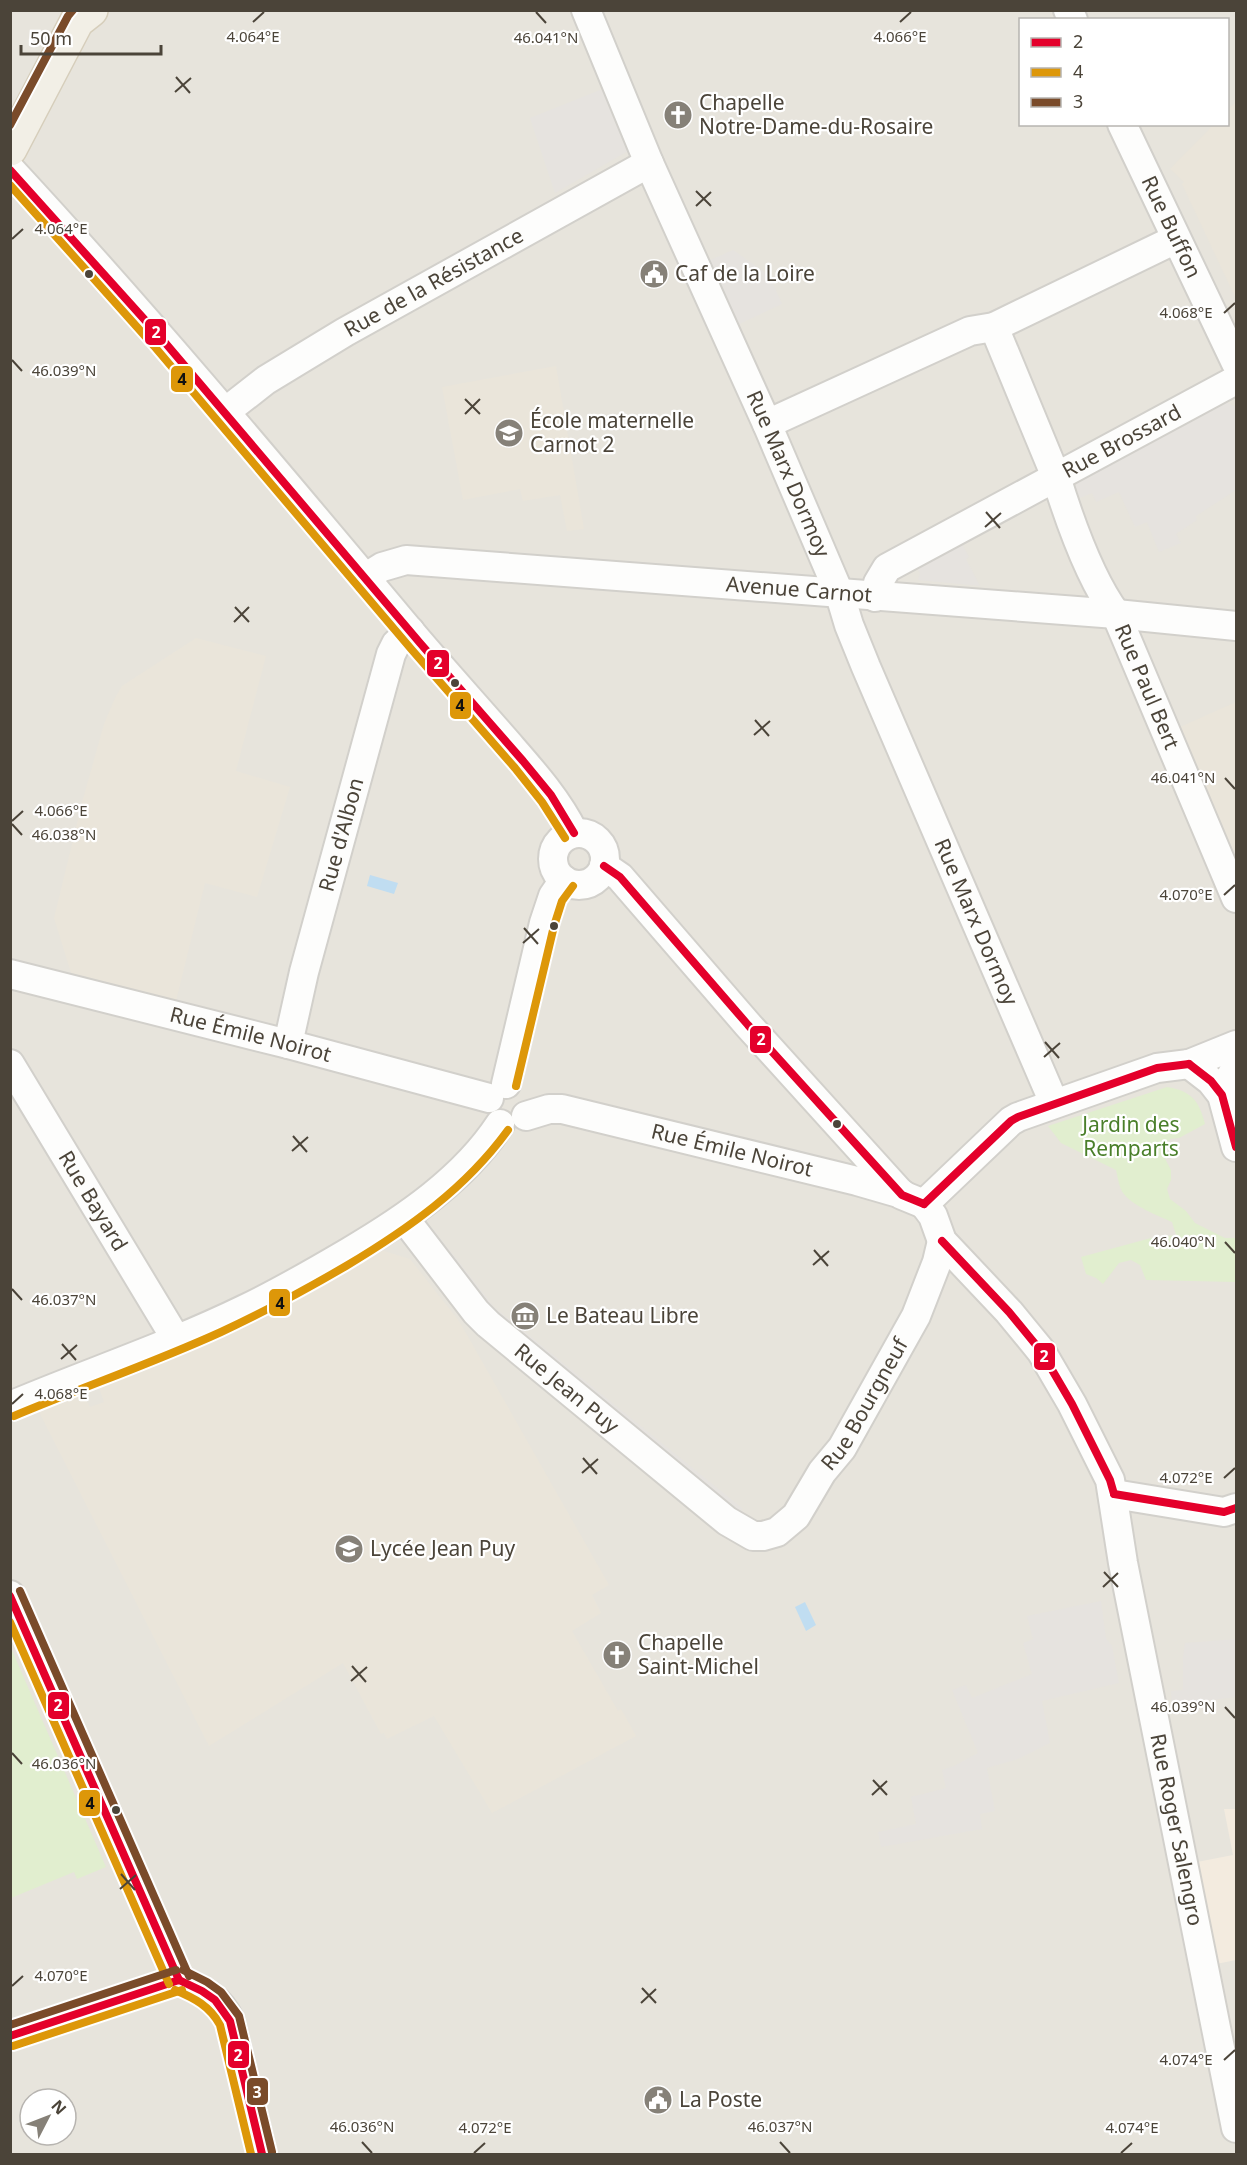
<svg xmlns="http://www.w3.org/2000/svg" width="1247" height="2165" font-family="'Noto Sans',sans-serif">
<rect width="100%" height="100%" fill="#f4f2ee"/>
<path fill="#e7e4dc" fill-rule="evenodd" d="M11,11H1236V2154H11ZM1020,20H1228V124H1020ZM30,2099H66V2135H30Z"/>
<polygon fill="#f3ebdf" points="1224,1809 1236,1809 1236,1960 1216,1964 1197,1862 1233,1855"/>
<g fill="#eae5da">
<polygon points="1236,101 1236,299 1182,184 1184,182 1170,169 1213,125 1228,124 1228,110"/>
<polygon points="556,366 584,529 567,531 560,495 523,501 520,489 463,500 442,387"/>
<polygon points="196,638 266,656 236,771 290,787 257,897 205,883 176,1001 71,973 54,918 83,799 104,724 115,698 122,686"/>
<polygon points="1236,702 1236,850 1231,852 1178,728"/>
<polygon points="381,1250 410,1259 459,1321 609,1585 592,1595 601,1613 572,1631 618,1711 621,1709 636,1736 492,1813 434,1716 387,1739 384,1733 381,1734 343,1663 209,1746 38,1410 82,1392 90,1407 104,1402 98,1385 262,1319"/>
</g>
<g fill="#e1eecf">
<path d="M1167,1087C1191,1091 1199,1100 1205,1124L1179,1138L1170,1139L1162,1153L1171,1170V1180L1167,1189L1170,1199L1186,1211L1195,1223L1225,1238H1236V1282L1146,1280L1140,1265L1131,1260L1119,1263L1103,1284L1096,1278L1086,1274L1081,1257L1151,1238L1176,1235L1172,1222C1157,1215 1134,1207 1123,1193C1119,1187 1118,1178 1116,1170L1061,1143L1048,1126Z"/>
<polygon points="11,1648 106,1867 77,1879 74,1872 11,1898"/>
</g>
<g fill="#e6e3df">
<polygon points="605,88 629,142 628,151 555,193 530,118"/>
<polygon points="733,250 769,275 782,304 735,326 708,261"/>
<polygon points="1221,400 1236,407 1236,490 1196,516 1197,520 1176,534 1181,543 1159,552 1147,522 1135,527 1119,492 1096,502 1092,493 1080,498 1075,486 1082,477"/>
<polygon points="961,542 969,557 966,559 980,586 918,580 920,573 915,565"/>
<polygon points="434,1230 494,1307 742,1508 739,1522 486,1315 429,1243"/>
<polygon points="1101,1601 1106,1638 1112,1646 1119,1683 1042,1701 1050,1743 1018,1759 987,1768 995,1811 980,1814 982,1829 881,1847 878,1832 916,1824 911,1797 946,1788 942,1770 954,1766 978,1753 952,1690 966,1685 972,1698 1032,1674 1023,1643 1033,1639 1027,1616"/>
<polygon points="1236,1639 1236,1697 1172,1705 1171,1691 1183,1690 1183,1657 1185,1643"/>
</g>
<g fill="#c0ddf1">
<polygon points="370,875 398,883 394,894 367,886"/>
<polygon points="805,1602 816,1625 806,1631 795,1607"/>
</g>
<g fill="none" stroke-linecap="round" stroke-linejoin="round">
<g stroke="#d2d0cb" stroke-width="32">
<g id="minor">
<path id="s1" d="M586,10L649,163L767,424L840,595L849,625L866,667L1054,1103"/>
<polyline points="1068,10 1073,20"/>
<path id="s2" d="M1122,124L1236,363"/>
<path d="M10,169C148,318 278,474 408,629C439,666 472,702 504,739C530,769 556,797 574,833"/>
<path id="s3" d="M994,327L1056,477L1236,380"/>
<path id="s4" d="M225,412L266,380L345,332L649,163"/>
<polyline points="767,424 970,331 994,327 1176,239"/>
<path id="s5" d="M366,577L382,567L406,560L1116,614L1236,626"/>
<path id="s6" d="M875,597L878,583L887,568L1056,477C1069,519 1090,579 1116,614L1236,898"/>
<circle cx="579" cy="859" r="26"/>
<polyline points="604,866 620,877 748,1025 902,1195 924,1204"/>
<path id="s7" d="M10,974L288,1044L489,1098"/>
<path id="s8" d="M288,1044L304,972L391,654L396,644L410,631"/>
<path id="s9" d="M10,1064L176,1339"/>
<polyline points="1189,1064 1211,1081 1222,1095 1236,1147"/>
<polyline points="506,1084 544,923 553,896 564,880"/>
<polyline points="1222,1095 1236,1066"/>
<path id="s10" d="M526,1116L549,1109H562L857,1181L902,1194"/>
<path id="s11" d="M924,1204L933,1216L942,1241L1009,1312L1041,1351L1072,1404L1110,1480L1123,1563L1236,2128"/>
<polyline points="924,1204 1011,1121 1018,1117 1157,1068 1189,1064 1236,1045"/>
<path id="s12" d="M404,1218L476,1312L488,1324L727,1521L753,1536H763L777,1532L796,1516L822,1472L842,1448L916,1316L937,1262L942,1241"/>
<path d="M10,1406C88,1373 169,1346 245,1309C281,1292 315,1272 349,1252C405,1219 464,1179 500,1124"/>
<polyline points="1114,1494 1224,1512 1236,1508"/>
<polyline points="10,1595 179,1980"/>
<path d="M179,1980C201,1990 219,1997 230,2021L262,2154"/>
<polyline points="10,2036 179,1980"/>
</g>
</g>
<g stroke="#d6cebb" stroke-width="36">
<polyline id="major" points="10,149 77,21 91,10"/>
</g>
<use href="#minor" stroke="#fdfdfc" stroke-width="28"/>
<use href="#major" stroke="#f2efe6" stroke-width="33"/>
<g stroke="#fff" stroke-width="12">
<g id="bus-1">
<polyline points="10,170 162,339 420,643 523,761 551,795 574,833"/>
<polyline points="604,866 620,877 748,1025 902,1195 924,1204"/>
<polyline points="1189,1064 1211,1081 1222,1095 1236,1147"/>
<polyline points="924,1204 1011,1121 1018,1117 1157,1068 1189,1064"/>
<polyline points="942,1241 1009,1312 1041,1351 1072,1404 1110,1480 1114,1494"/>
<polyline points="1114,1494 1224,1512 1236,1508"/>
<polyline points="10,1596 179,1980"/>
<polyline points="179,1980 202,1991 215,2000 230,2021 262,2154"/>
<polyline points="10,2036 179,1980"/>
</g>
</g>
<g stroke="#fff" stroke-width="12">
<g id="bus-2">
<polyline points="10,185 154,346 412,650 515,768 542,802 565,838"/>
<polyline points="516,1086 554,926 562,901 573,886"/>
<path d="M14,1416C83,1387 153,1363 221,1332C264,1312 305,1290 346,1266C408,1229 465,1189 508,1130"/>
<polyline points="10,1622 169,1984"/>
<path d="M175,1990C194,1998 210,2006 220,2025L251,2154"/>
<polyline points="13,2046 182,1990"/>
</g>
</g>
<g stroke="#fff" stroke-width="12">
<g id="bus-3">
<polyline points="10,125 68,16 73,10"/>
<polyline points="20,1591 189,1976"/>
<polyline points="183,1970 207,1982 221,1992 239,2016 272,2152"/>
<polyline points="10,2025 176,1970"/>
</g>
</g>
<use href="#bus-1" stroke="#e4002b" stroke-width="8"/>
<use href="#bus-2" stroke="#dd9709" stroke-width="8"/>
<use href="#bus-3" stroke="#7a4b2a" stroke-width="8"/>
</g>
<path fill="none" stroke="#4b4439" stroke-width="2" d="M536,12L546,23M253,22L264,12M900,22L911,12M176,77L190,93M175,92L191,78M696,191L711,206M696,206L711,192M12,239L23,229M1224,313L1235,303M12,360L22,371M465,399L480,414M465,414L480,399M986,512L1000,528M985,527L1001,513M235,607L249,622M234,622L249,607M755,720L769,736M754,735L770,721M1225,778L1235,789M12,821L23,811M12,824L22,835M1224,895L1235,885M524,928L538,944M523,943L539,929M1045,1042L1059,1058M1044,1057L1060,1043M293,1136L307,1152M292,1151L308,1137M1225,1242L1235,1253M814,1250L828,1266M813,1265L829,1251M12,1289L22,1300M62,1344L76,1360M61,1359L77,1345M12,1404L23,1394M583,1458L597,1474M582,1473L598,1459M1224,1478L1235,1468M1104,1572L1118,1587M1103,1587L1118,1573M352,1666L366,1682M351,1681L367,1667M1225,1707L1235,1718M12,1753L22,1764M873,1780L887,1795M872,1795L887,1781M121,1874L135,1890M120,1889L136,1875M12,1986L23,1976M642,1988L656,2003M641,2003L656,1989M1224,2060L1235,2050M362,2142L372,2153M780,2142L790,2153M474,2153L485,2143M1121,2153L1132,2143"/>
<defs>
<g id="church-disc" transform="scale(1.5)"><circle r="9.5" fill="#868178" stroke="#fff"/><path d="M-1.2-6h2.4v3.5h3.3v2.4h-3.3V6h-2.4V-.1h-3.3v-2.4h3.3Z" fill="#fff"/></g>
<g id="civic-disc" transform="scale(1.5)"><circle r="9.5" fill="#868178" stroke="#fff"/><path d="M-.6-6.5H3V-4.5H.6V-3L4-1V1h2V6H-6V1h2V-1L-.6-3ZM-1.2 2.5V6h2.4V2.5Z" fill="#fff"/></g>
<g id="school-disc" transform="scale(1.5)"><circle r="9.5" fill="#868178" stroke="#fff"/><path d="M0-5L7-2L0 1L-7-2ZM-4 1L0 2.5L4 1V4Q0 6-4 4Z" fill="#fff"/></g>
<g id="museum-disc" transform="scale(1.5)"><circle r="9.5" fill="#868178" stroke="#fff"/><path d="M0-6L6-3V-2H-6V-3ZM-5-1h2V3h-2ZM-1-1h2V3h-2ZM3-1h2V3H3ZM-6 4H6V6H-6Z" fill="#fff"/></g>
</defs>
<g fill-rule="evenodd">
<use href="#church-disc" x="678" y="115"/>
<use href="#civic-disc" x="654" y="274"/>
<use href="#school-disc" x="509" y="433"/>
<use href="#museum-disc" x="525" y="1316"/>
<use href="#school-disc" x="349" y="1549"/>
<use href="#church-disc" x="617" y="1655"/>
<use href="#civic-disc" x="658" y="2100"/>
</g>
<g fill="#4b4439" stroke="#fff" stroke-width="2">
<circle cx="89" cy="274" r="5"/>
<circle cx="455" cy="683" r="5"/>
<circle cx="554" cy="926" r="5"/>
<circle cx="837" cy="1124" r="5"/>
<circle cx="116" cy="1810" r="5"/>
</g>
<g text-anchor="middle" stroke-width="4.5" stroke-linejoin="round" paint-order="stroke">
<g font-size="21" fill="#4b4439" stroke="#fff" text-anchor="start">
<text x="699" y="110">Chapelle<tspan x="699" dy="24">Notre-Dame-du-Rosaire</tspan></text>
<text x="675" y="281">Caf de la Loire</text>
<text x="530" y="428">École maternelle<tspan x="530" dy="24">Carnot 2</tspan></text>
<text x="546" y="1323">Le Bateau Libre</text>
<text x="370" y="1556">Lycée Jean Puy</text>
<text x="638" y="1650">Chapelle<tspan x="638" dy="24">Saint-Michel</tspan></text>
<text x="679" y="2107">La Poste</text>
</g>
<g font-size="21" fill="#4b4439" stroke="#fff">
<text dy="7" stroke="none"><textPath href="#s2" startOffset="114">Rue Buffon</textPath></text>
<text dy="7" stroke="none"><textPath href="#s4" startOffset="246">Rue de la Résistance</textPath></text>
<text dy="7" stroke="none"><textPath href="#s3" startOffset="237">Rue Brossard</textPath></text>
<text dy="7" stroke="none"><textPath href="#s1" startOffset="506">Rue Marx Dormoy</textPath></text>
<text dy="7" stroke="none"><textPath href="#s5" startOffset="438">Avenue Carnot</textPath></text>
<text dy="7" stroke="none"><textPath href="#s6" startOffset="453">Rue Paul Bert</textPath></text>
<text dy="7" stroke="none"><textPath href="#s8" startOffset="216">Rue d'Albon</textPath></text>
<text dy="7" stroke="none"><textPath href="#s1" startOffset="992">Rue Marx Dormoy</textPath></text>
<text dy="7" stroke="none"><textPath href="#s7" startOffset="248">Rue Émile Noirot</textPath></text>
<text dy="7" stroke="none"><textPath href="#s10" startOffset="212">Rue Émile Noirot</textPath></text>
<text dy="7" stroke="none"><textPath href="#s9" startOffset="160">Rue Bayard</textPath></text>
<text dy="7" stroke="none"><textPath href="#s12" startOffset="237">Rue Jean Puy</textPath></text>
<text dy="7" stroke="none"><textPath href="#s12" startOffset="656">Rue Bourgneuf</textPath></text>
<text dy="7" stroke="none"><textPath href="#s11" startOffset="692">Rue Roger Salengro</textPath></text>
</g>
<g font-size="21" fill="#4a7f2a" stroke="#fff">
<text x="1131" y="1132">Jardin des<tspan x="1131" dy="24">Remparts</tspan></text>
</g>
</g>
<g font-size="15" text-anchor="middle" fill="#4b4439" stroke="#fff" stroke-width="4.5" stroke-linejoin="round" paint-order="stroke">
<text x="253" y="42">4.064°E</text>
<text x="900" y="42">4.066°E</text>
<text x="546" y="43">46.041°N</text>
<text x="61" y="234">4.064°E</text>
<text x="1186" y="318">4.068°E</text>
<text x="64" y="376">46.039°N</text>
<text x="1183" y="783">46.041°N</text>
<text x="61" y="816">4.066°E</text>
<text x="64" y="840">46.038°N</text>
<text x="1186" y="900">4.070°E</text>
<text x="1183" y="1247">46.040°N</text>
<text x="64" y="1305">46.037°N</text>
<text x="61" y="1399">4.068°E</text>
<text x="1186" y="1483">4.072°E</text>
<text x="1183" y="1712">46.039°N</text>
<text x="64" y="1769">46.036°N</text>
<text x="61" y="1981">4.070°E</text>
<text x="1186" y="2065">4.074°E</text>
<text x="362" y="2132">46.036°N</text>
<text x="780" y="2132">46.037°N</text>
<text x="485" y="2133">4.072°E</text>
<text x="1132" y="2133">4.074°E</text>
</g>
<g stroke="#fff" stroke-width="2">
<rect x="144" y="318" width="23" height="28" rx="6" fill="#e4002b"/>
<rect x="170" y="365" width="24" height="28" rx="6" fill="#dd9709"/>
<rect x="426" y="649" width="24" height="29" rx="6" fill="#e4002b"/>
<rect x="449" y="691" width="23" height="29" rx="6" fill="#dd9709"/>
<rect x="749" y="1025" width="23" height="29" rx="6" fill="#e4002b"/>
<rect x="268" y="1288" width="23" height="29" rx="6" fill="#dd9709"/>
<rect x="1033" y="1342" width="23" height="29" rx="6" fill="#e4002b"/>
<rect x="47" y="1691" width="23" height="29" rx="6" fill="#e4002b"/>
<rect x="78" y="1789" width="23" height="28" rx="6" fill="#dd9709"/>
<rect x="227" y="2040" width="23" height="29" rx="6" fill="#e4002b"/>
<rect x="246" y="2077" width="23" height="29" rx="6" fill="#7a4b2a"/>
</g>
<g font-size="16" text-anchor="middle" font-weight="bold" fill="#fff">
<text x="156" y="338">2</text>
<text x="438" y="669">2</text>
<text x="761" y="1045">2</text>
<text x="1044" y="1362">2</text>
<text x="58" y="1711">2</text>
<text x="238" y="2061">2</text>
<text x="257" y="2098">3</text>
</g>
<g font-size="16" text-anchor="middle" font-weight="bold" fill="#111">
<text x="182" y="385">4</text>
<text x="460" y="711">4</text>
<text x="280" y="1309">4</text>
<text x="90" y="1809">4</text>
</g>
<rect width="1247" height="2165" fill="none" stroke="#4b4439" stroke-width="24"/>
<rect x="1019" y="18" width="210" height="108" fill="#ffffff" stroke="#b7b4b0" stroke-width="1.5"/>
<rect x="1031" y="38" width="30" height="9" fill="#e4002b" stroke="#b7b4b0" stroke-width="1.5"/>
<text x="1073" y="48" font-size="18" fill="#4b4439">2</text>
<rect x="1031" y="68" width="30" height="9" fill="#dd9709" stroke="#b7b4b0" stroke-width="1.5"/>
<text x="1073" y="78" font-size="18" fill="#4b4439">4</text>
<rect x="1031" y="98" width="30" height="9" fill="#7a4b2a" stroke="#b7b4b0" stroke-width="1.5"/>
<text x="1073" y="108" font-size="18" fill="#4b4439">3</text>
<g transform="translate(48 2117) rotate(48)"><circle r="28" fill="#ffffff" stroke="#b7b4b0" stroke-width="1.5"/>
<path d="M0-4.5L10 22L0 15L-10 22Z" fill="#868178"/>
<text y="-9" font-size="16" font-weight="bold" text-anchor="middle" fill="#4b4439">N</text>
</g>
<path d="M21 45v9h140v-9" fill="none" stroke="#4b4439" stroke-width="3"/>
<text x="30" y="45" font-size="18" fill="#4b4439" stroke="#ffffff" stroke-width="4.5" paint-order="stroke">50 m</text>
</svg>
